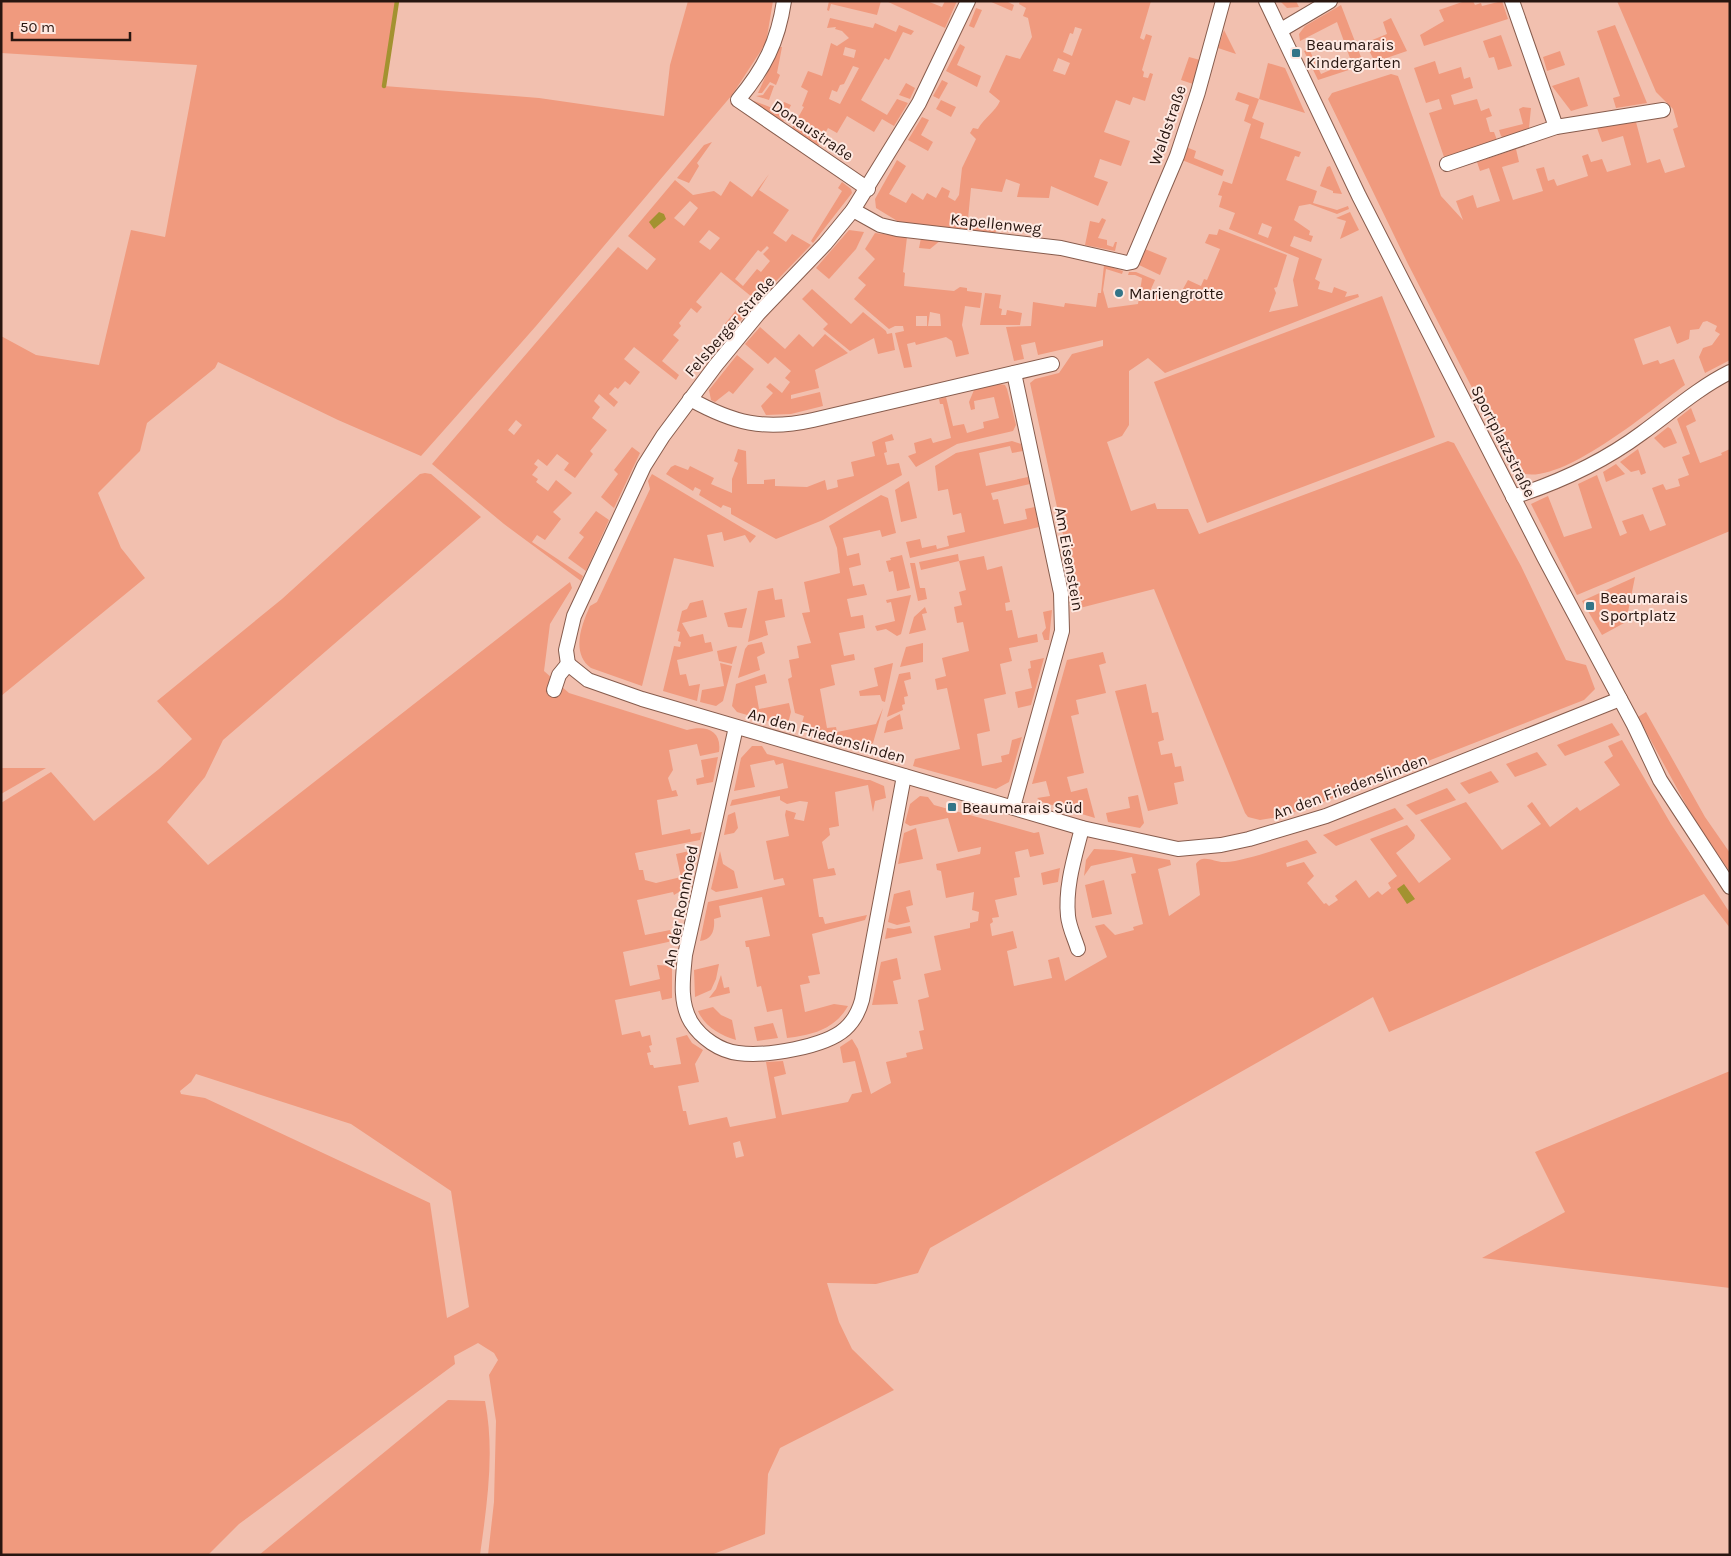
<svg xmlns="http://www.w3.org/2000/svg" width="1731" height="1556" font-family="Karla,sans-serif">
<rect width="100%" height="100%" fill="#f2c0af"/>
<g fill="#f09a7e" fill-rule="evenodd">
<polygon points="1,1 397,1 384,86 539,98 664,116 670,65 688,1 773,1 766,43 732,95 536,326 421,456 338,420 218,362 215,368 147,423 140,451 98,493 121,548 145,578 1,696 1,336 36,355 99,365 131,230 165,237 197,65 1,53"/>
<polygon points="829,1 881,1 877,15 831,4 829,11 827,10"/>
<polygon points="886,1 927,1 942,7 945,1 957,1 945,28"/>
<polygon points="989,1 1006,1 1014,5 1012,11"/>
<path d="M1020,1H1151L1140,38L1144,40L1146,34L1152,36L1142,70L1144,72L1143,77L1148,78L1150,73L1153,74L1145,101L1133,97L1130,105L1116,100L1104,132L1130,141L1121,166L1100,159L1094,177L1108,182L1098,206L1051,186L1049,198L1017,197L1020,184L1006,179L1002,192L971,188L968,219L1000,223L995,233L899,222L876,208L875,199L897,160L906,166L889,194L906,203L912,193L923,200L927,193L936,198L942,187L950,191L948,197L955,201L959,195L962,168L976,139L970,133L973,128L978,129C984,118 995,112 1000,101L989,92L1006,55L1020,59L1032,37L1028,18L1023,16L1026,8L1019,4ZM1075,27L1082,29L1072,56L1063,52L1070,33L1073,34ZM1058,58L1070,63L1065,75L1053,71Z"/>
<polygon points="1280,1 1296,1 1299,7 1287,8"/>
<polygon points="1465,1 1473,1 1475,5 1481,3 1482,6 1502,1 1508,19 1424,46 1420,35 1444,21 1439,10"/>
<path d="M1617,1H1730V360L1705,373L1699,357L1703,348L1712,345L1720,334L1715,331L1717,326L1707,321L1703,322L1699,329L1690,330L1689,339L1677,344L1670,326L1634,339L1643,365L1658,360L1660,364L1674,359L1685,385C1655,406 1549,498 1514,469L1408,264L1328,99L1332,93L1391,74L1398,76L1441,196L1463,220L1456,201L1473,195L1477,208L1500,201L1489,168L1480,171L1477,162L1516,149L1519,162L1502,167L1513,200L1543,191L1536,169L1544,167L1548,181L1554,179L1557,186L1588,176L1582,156L1588,154L1591,162L1602,159L1607,172L1631,165L1623,136L1602,142L1597,128L1636,122L1647,163L1660,159L1665,173L1685,167L1673,129L1678,127L1673,109L1656,92Z"/>
<polygon points="1341,5 1364,65 1318,80 1304,51 1309,49 1321,74 1351,61 1337,22 1300,41 1299,34 1305,26"/>
<polygon points="976,8 982,10 974,28 969,26"/>
<path d="M830,18L873,28L875,23L896,32L899,25L914,31L911,35L903,32L889,60L885,58L861,100L887,115L897,99L908,103L894,126L882,119L874,132L847,116L837,133L828,128L817,148L791,130L804,107L802,106L808,91L801,87L808,71L822,76L831,43L837,46L849,38L842,31L835,29L836,27L827,28ZM845,47L856,50L854,58L843,55ZM853,66L859,68L840,104L829,99L832,90L837,92L840,85L844,84Z"/>
<polygon points="1391,18 1407,51 1375,62 1365,43 1387,34 1383,22"/>
<polygon points="1615,25 1647,103 1616,108 1613,98 1620,96 1597,31"/>
<polygon points="1224,30 1236,54 1218,48"/>
<polygon points="1501,35 1512,66 1498,70 1494,57 1489,58 1483,41"/>
<polygon points="960,44 965,47 957,65 981,76 977,87 946,71"/>
<polygon points="779,47 782,47 777,73 780,75 776,85 770,82 762,93 758,93"/>
<polygon points="1560,51 1565,65 1547,71 1543,57"/>
<polygon points="1189,57 1200,60 1193,84 1181,80"/>
<polygon points="1435,61 1439,74 1461,67 1464,79 1470,77 1473,88 1451,95 1454,105 1477,99 1481,111 1489,108 1492,116 1486,118 1490,132 1494,132 1497,140 1444,157 1429,113 1442,109 1439,99 1426,103 1414,68"/>
<path d="M1268,63L1285,68L1305,113L1259,99L1252,118L1264,123L1260,138L1301,152L1299,157L1295,156L1286,180L1317,191L1313,203L1337,210L1348,206L1349,209L1337,214L1310,204L1299,206L1294,220L1310,231L1309,235L1313,236L1311,242L1294,236L1290,246L1322,259L1315,279L1320,282L1318,289L1332,293L1334,287L1347,292L1345,297L1358,294L1359,297L1165,373L1148,358L1129,371V425L1122,436L1107,442L1131,511L1155,503L1157,509H1188L1199,534L1448,441L1454,443L1521,566L1566,660L1586,665L1595,689L1584,700L1318,804L1279,817L1260,820L1248,817L1245,813L1154,589L1076,609L1075,590L1030,383L1035,379L1059,373L1072,354L1103,346V340L1038,355L1035,342L1021,345L1024,359L1014,361L1006,327L1031,326L1033,302L1064,307L1065,303L1096,307L1098,293H1101L1104,265L1123,271L1122,274L1106,269L1103,290L1108,308L1138,304L1142,278L1135,275H1128L1129,272H1136L1155,280L1151,289L1171,298L1179,296L1188,280L1201,286L1204,279L1207,280L1220,249L1205,243L1209,234L1217,235L1219,229L1287,255L1277,287L1274,288L1276,293L1269,312L1298,306L1293,280L1299,258L1229,229L1235,213L1219,207L1222,196L1218,195L1223,181L1232,184L1251,124L1244,121L1249,105L1235,100L1238,92L1259,99ZM1262,223L1272,227L1268,238L1258,234Z"/>
<polygon points="1579,77 1588,106 1571,111 1552,86"/>
<polygon points="942,80 948,83 939,99 933,96"/>
<polygon points="906,83 915,88 910,99 899,95"/>
<polygon points="770,85 774,86 769,100 756,96 763,95"/>
<polygon points="941,100 956,107 951,117 936,109"/>
<polygon points="754,101 780,111 784,102 791,105 782,124 753,103"/>
<polygon points="1523,107 1531,108 1529,128 1504,138 1501,136 1499,130 1523,124 1519,109"/>
<polygon points="922,117 929,120 921,135 933,142 928,151 908,140"/>
<polygon points="712,142 697,163 699,166 689,183 677,178 704,145"/>
<polygon points="1186,147 1196,151 1194,158 1224,170 1222,176 1182,160"/>
<polygon points="1330,166 1342,194 1333,193 1333,191 1320,186 1327,167"/>
<path d="M769,174L759,190L789,210L773,233L786,242L792,234L811,245L757,301L721,272L696,302L702,307L697,313L691,308L679,323L681,326L673,335L679,340L662,361L679,375L676,380L634,347L624,359L640,372L630,385L625,381L618,389L615,387L609,394L618,402L614,407L599,394L594,401L600,407L592,418L607,430L590,451L593,454L575,478L564,470L569,463L557,454L547,466L538,459L534,464L538,467L532,475L538,479L536,482L548,491L556,480L572,493L553,512L561,519L545,540L537,535L532,542L583,576L581,581L504,524L432,464L618,247L647,270L656,259L628,236L675,180L693,195L714,191L721,196L730,181L752,197ZM690,201L698,208L684,226L674,218ZM709,230L720,238L710,250L699,242ZM767,246L769,248L763,254L770,261L761,272L757,269L743,286L735,279L758,250L761,252ZM516,420L522,425L514,435L508,430Z"/>
<polygon points="842,182 851,189 852,193 813,243 811,241 842,191 838,188"/>
<polygon points="1350,212 1359,230 1340,239 1346,221 1336,218"/>
<polygon points="1102,218 1106,220 1098,238 1107,240 1107,245 1113,247 1115,242 1117,242 1115,251 1085,245 1090,221 1099,223"/>
<polygon points="849,230 864,232 856,249 829,279 816,268"/>
<path d="M875,233L907,237L903,272L905,273L904,286L954,291L960,287L967,288V291L982,293L980,308L965,306L962,325L969,354L956,357L952,341L946,337L916,345L915,342L907,344L912,367L904,368L895,333L904,331L903,326H895L889,329L854,299L866,285L858,278L875,259L865,249ZM930,312L940,314L941,326H928ZM916,316H927V326H916Z"/>
<polygon points="921,238 941,240 930,249 919,248"/>
<polygon points="1145,249 1167,258 1160,275 1139,265"/>
<polygon points="812,289 851,324 863,312 886,331 887,334 892,333 895,350 878,354 874,338 850,351 823,329 828,324 802,299"/>
<polygon points="985,293 1001,295 999,308 1002,309 1001,315 1006,315 1007,310 1022,313 1020,325 980,325"/>
<polygon points="1382,296 1435,437 1207,523 1154,382"/>
<polygon points="737,309 745,315 735,327 724,325"/>
<polygon points="760,327 785,349 799,334 813,347 825,334 848,353 815,370 819,388 791,395 791,399 820,392 823,406 791,414 766,415 761,406 773,393 766,387 770,383 782,393 790,382 785,378 791,371 775,357 768,364 745,344"/>
<polygon points="737,355 754,369 733,394 729,391 715,402 711,400 709,390"/>
<polygon points="999,384 1005,385 1007,389 1016,425 1013,431 957,444 916,467 908,456 916,453 914,443 931,438 933,443 951,438 943,404 940,404 939,399 946,397 953,426 964,424 967,433 984,428 983,422 999,418 994,397 974,401 975,409 971,410 969,402 974,390"/>
<polygon points="1691,408 1696,421 1686,426 1700,463 1722,455 1721,453 1730,449 1730,531 1577,595 1531,504 1548,496 1564,537 1592,528 1578,484 1597,475 1620,536 1627,533 1622,521 1643,514 1650,531 1666,525 1652,488 1663,484 1666,490 1680,486 1678,479 1689,475 1682,457 1690,454 1677,419"/>
<polygon points="1668,427 1671,429 1677,443 1664,448 1654,438"/>
<polygon points="892,434 894,440 885,442 887,452 884,453 887,465 899,463 902,475 823,520 776,539 731,514 731,508 723,505 721,508 699,495 701,490 695,487 693,491 666,474 671,467 675,465 688,470 690,466 714,478 711,484 732,493 732,479 738,463 734,461 738,449 746,451 747,484 764,484 764,480 775,479 775,486 807,487 825,480 827,490 838,487 837,480 854,476 851,462 875,456 872,442"/>
<polygon points="1012,441 1021,444 1023,451 1012,453 1010,446 979,453 986,486 1028,477 1030,484 991,493 993,500 998,499 1004,524 1027,519 1025,509 1035,507 1039,527 910,558 906,542 920,539 922,548 936,545 937,549 949,546 947,536 965,532 961,513 953,515 948,489 938,491 935,466 956,453"/>
<polygon points="632,447 640,453 614,508 601,497 618,474 614,470"/>
<polygon points="1638,449 1646,473 1641,475 1639,470 1631,472 1620,462"/>
<polygon points="1616,464 1625,474 1606,482 1603,472"/>
<path d="M425,473L431,474L481,517L223,740L205,777L167,822L208,865L570,582L572,588L550,624L544,671L569,693L687,730C706,725 722,730 719,752L700,756L697,744L669,750L673,770L668,778L672,791L676,790L678,796L657,800L662,835L690,829L691,834L702,832L700,840L635,853L639,870H643L645,880L656,883L681,877L676,854L698,849L689,886L674,895L673,892L637,900L645,935L670,930L671,934L678,933L677,940L623,952L630,986L660,979L657,965L672,966V998L662,1000L660,991L615,1000L622,1035L640,1031L642,1037L650,1035L652,1045L649,1046L651,1052L647,1053L650,1065H653L654,1068L681,1064L676,1038L687,1035L692,1043L703,1050L695,1064L699,1082L678,1086L683,1111H686L689,1125L727,1117L730,1127L776,1118L766,1062L783,1061L786,1074L774,1077L782,1115L848,1102L852,1094L862,1092L855,1061L843,1063L840,1047L852,1039L858,1049L871,1094L891,1083L886,1062L907,1057L906,1053L923,1049L919,1031L924,1030L918,1000L929,997L924,974L941,970L934,936L970,928V923L978,921L979,912L972,910L974,892L946,898L941,871L937,870L936,864L980,854L981,847L958,852L948,818L910,826L905,823L910,804L920,796L928,797L934,805L1034,833L1039,832L1044,854L1030,857L1028,849L1015,852L1020,877L1014,878L1017,895L995,900L999,917L992,918L993,922L990,924L992,936L1013,931L1017,948L1007,951L1014,986L1052,978L1048,960L1059,957L1065,981L1107,957L1095,926L1104,924L1115,935L1134,930L1133,927L1143,924L1131,874L1136,873L1132,857L1091,866L1084,876L1086,860L1094,849L1114,850L1170,860L1171,865L1158,869L1169,916L1200,895L1196,864C1203,853 1215,863 1225,862C1246,861 1285,846 1307,840L1317,853L1286,863L1287,867L1304,862L1314,876L1307,883L1324,904L1326,903L1329,906L1338,900L1335,896L1356,880L1369,898L1378,891L1382,895L1391,888L1388,883L1397,876L1370,839L1407,825L1415,835L1414,839L1396,853L1419,883L1451,859L1420,820L1466,802L1502,850L1541,824L1527,806L1532,802L1550,827L1577,807L1580,811L1620,785L1604,762L1613,756L1608,746L1622,740L1671,824L1730,913V928L1704,894L1389,1032L1373,997L930,1248L918,1273L876,1284L827,1283L839,1322L852,1349L894,1390L780,1448L768,1474L765,1534L711,1555H488L494,1502L496,1421L489,1375L498,1360L494,1353L478,1343L454,1356L455,1364L239,1524L208,1555H1V803L51,772L94,821L159,769L192,739L157,701L282,599L420,474ZM196,1074L351,1124L451,1191L469,1307L447,1318L430,1203L205,1098L181,1094L180,1091L191,1082ZM740,1141L744,1156L736,1158L733,1143Z"/>
<path d="M652,474L756,536L750,543L745,535L724,541L722,532L707,535L714,567L674,558L642,686L591,668C571,653 581,626 590,606L597,602L650,489L648,481Z"/>
<polygon points="909,481 917,518 901,522 895,490"/>
<polygon points="881,495 888,498 896,533 882,537 880,530 843,538 847,556 859,553 861,565 849,568 853,586 864,584 867,595 847,599 851,617 863,615 865,628 839,633 844,656 854,654 855,660 831,665 835,685 820,689 827,728 836,727 837,732 876,724 883,708 873,743 865,748 800,730 804,716 795,713 788,679 792,677 789,660 799,658 797,646 811,643 802,613 810,612 804,582 840,573 837,548 829,526"/>
<polygon points="596,511 609,520 586,571 568,558 584,537 579,533"/>
<polygon points="958,554 959,561 984,556 987,570 1002,566 1010,602 1005,603 1006,611 1012,610 1018,638 1037,634 1038,642 1009,648 1012,661 1000,664 1006,694 984,699 990,731 977,734 982,766 1002,762 1001,756 1009,754 1012,740 1022,737 1009,782 996,789 913,766 915,759 960,749 947,688 937,690 935,679 946,676 942,658 969,651 963,622 957,623 954,607 962,605 959,592 966,590 959,561 921,570 919,562"/>
<polygon points="902,555 910,588 897,591 893,571 889,572 886,561 891,560 890,558"/>
<polygon points="910,563 915,563 920,588 925,588 927,599 918,601"/>
<polygon points="1635,577 1626,622 1602,635 1582,601"/>
<polygon points="773,588 775,600 782,599 785,617 765,621 768,635 748,642 758,591"/>
<polygon points="911,595 901,634 897,636 886,629 877,631 875,626 895,621 891,602 887,603 886,600"/>
<polygon points="703,600 707,617 682,623 690,637 703,634 705,643 711,642 713,651 677,660 680,675 686,674 689,686 700,684 697,701 663,691 674,646 680,647 681,642 678,641 680,632 677,631 682,611 687,609 690,603"/>
<polygon points="925,607 927,613 922,614 926,630 909,634 914,617"/>
<polygon points="747,608 742,628 728,627 724,613"/>
<polygon points="1052,610 1049,640 1044,640 1042,633 1046,628 1043,612"/>
<polygon points="762,642 765,653 757,657 760,670 738,678 745,649 748,645"/>
<polygon points="923,643 923,662 900,667 906,647"/>
<polygon points="737,646 732,664 719,661 717,651"/>
<polygon points="1103,652 1106,663 1099,665 1106,693 1076,700 1079,714 1071,716 1084,773 1067,777 1071,792 1087,788 1095,818 1042,802 1037,798 1050,796 1046,781 1032,784 1067,660"/>
<polygon points="1044,658 1031,705 1018,708 1015,692 1032,688 1028,669 1031,668 1030,661"/>
<polygon points="720,663 732,666 723,701 716,706 700,702 702,690 724,686"/>
<polygon points="893,663 885,702 882,701 880,695 860,696 859,691 878,686 874,668"/>
<polygon points="910,672 911,679 904,681 908,696 904,697 905,704 902,705 903,710 887,717 899,674"/>
<polygon points="765,674 767,683 755,686 759,709 789,703 791,712 787,727 737,712 732,706 736,684"/>
<polygon points="1146,684 1152,713 1158,712 1164,740 1158,742 1161,755 1172,753 1175,767 1181,766 1184,781 1174,783 1178,804 1148,811 1115,691"/>
<polygon points="1646,712 1705,817 1730,853 1730,872 1696,823 1638,717"/>
<polygon points="900,714 903,729 884,733 887,721"/>
<polygon points="1612,723 1620,735 1565,756 1557,745"/>
<path d="M752,746H762L767,754L866,780H870L884,786L886,798L875,801L873,812L868,785L835,792L839,826L829,828L830,835L822,842L828,869L834,868L836,875L813,879L819,917H823L825,924L867,915L865,920L812,934L820,974L808,976L810,983L800,985L805,1012L834,1004L848,1006C835,1029 813,1035 787,1038L782,1009L767,1012L761,986L757,987L749,947H746L745,941L770,936L762,897L719,906L721,917L714,919C715,930 712,940 700,941L708,902L785,885L783,878L774,880L766,841L789,836L785,815L786,810L796,813L794,819L804,821L808,802L800,801L787,804L780,800V796L730,806L732,800L788,788L783,763L776,765L774,760L750,765L755,787L734,791L741,758Z"/>
<polygon points="1537,752 1547,765 1515,777 1506,764"/>
<polygon points="718,757 713,782 697,785 696,779 704,777 701,760"/>
<polygon points="1,768 46,768 1,794"/>
<polygon points="1491,771 1499,782 1469,794 1460,783"/>
<polygon points="1447,788 1456,800 1416,815 1406,805"/>
<polygon points="1138,795 1144,823 1140,828 1108,822 1106,813 1130,808 1128,797"/>
<polygon points="1395,808 1404,819 1336,846 1323,835"/>
<polygon points="735,812 738,828 734,833 724,835 728,815"/>
<polygon points="916,828 923,859 898,864 904,833"/>
<polygon points="720,851 723,864 734,871 738,888 716,892 711,889"/>
<polygon points="1060,868 1058,882 1043,885 1041,873"/>
<polygon points="1104,880 1112,914 1092,918 1085,885"/>
<polygon points="910,890 913,905 906,907 910,922 897,925 888,922 894,894"/>
<polygon points="910,926 912,933 885,939 887,928 894,929"/>
<polygon points="897,958 901,979 893,981 898,1004 872,1005 881,962"/>
<polygon points="719,964 716,979 711,990 695,997 694,970"/>
<polygon points="721,975 724,988 729,987 730,993 709,998 716,989"/>
<path d="M713,1007L721,1015L732,1020L736,1040C720,1035 705,1027 698,1011Z"/>
<polygon points="773,1023 778,1038 757,1041 754,1027"/>
<polygon points="1730,1071 1730,1288 1482,1258 1565,1212 1535,1152"/>
<path d="M448,1400L485,1401C495,1452 487,1504 480,1555H259Z"/>
</g>
<g fill="#a39230">
<polygon points="659,212 664,214 666,219 654,229 649,222"/>
<polygon points="1404,884 1415,899 1407,904 1397,889"/>
</g>
<g fill="none" stroke-linecap="round" stroke-linejoin="round">
<polyline stroke="#a39230" stroke-width="4.5" points="384,86 397,1"/>
<g stroke="#875c4d" stroke-width="16">
<g id="street">
<path d="M784,1C778,42 764,69 738,100L868,189"/>
<polyline points="1266,1 1359,196 1544,557 1634,725 1660,780 1730,887"/>
<polyline points="1512,1 1556,127"/>
<polyline points="1281,30 1330,1"/>
<polyline points="1447,164 1556,127 1663,110"/>
<polyline points="853,210 880,225 897,229 1061,248 1127,263 1132,262 1177,156 1198,92 1223,1"/>
<path d="M690,399C733,423 764,431 813,420L1052,364"/>
<path d="M1513,497C1560,482 1603,462 1642,433C1671,412 1698,388 1730,372"/>
<polyline points="568,664 588,680 642,699 1082,828 1178,849 1221,845 1249,839 1326,816 1620,699"/>
<polyline points="568,664 566,650 574,616 644,466 663,436 716,365 758,314 825,244 853,210 919,103 968,1"/>
<polyline points="554,690 559,675 568,664"/>
<path d="M736,727L685,955C683,977 679,1002 691,1022C701,1038 720,1051 738,1053C765,1057 825,1047 845,1029C854,1021 859,1011 862,1000L904,776"/>
<polyline points="1013,807 1062,631 1061,593 1014,373"/>
<path d="M1078,949C1075,939 1069,927 1068,916C1065,886 1075,856 1082,828"/>
</g>
</g>
<use href="#street" stroke="#fff" stroke-width="14"/>
</g>
<g fill="#347588" stroke="#fee9e2" stroke-width="2">
<rect x="1291" y="48" width="10" height="10" rx="2.5"/>
<circle cx="1119" cy="293" r="5"/>
<rect x="1585" y="601" width="10" height="10" rx="2.5"/>
<rect x="947" y="802" width="10" height="10" rx="2.5"/>
</g>
<g text-anchor="middle" stroke-width="4" stroke-linejoin="round" paint-order="stroke">
<g font-size="16" fill="#281610" stroke="#fee9e2" text-anchor="start">
<text x="1306" y="50">Beaumarais<tspan x="1306" dy="18">Kindergarten</tspan></text>
<text x="1129" y="299">Mariengrotte</text>
<text x="1600" y="603">Beaumarais<tspan x="1600" dy="18">Sportplatz</tspan></text>
<text x="962" y="813">Beaumarais Süd</text>
</g>
<g font-size="16" fill="#281610" stroke="#fee9e2">
<text transform="translate(1167 125) rotate(-71)" y="6">Waldstraße</text>
<text transform="translate(813 130) rotate(34)" y="6">Donaustraße</text>
<text transform="translate(996 223) rotate(6)" y="6">Kapellenweg</text>
<text transform="translate(729 326) rotate(-49)" y="6">Felsberger Straße</text>
<text transform="translate(1504 441) rotate(63)" y="6">Sportplatzstraße</text>
<text transform="translate(1070 559) rotate(80)" y="6">Am Eisenstein</text>
<text transform="translate(827 735) rotate(16)" y="6">An den Friedenslinden</text>
<text transform="translate(1350 786) rotate(-20)" y="6">An den Friedenslinden</text>
<text transform="translate(680 906) rotate(-79)" y="6">An der Ronnhoed</text>
</g>
</g>
<rect width="1731" height="1556" fill="none" stroke="#281610" stroke-width="5"/>
<path d="M12 32v8h118v-8" fill="none" stroke="#281610" stroke-width="2.5"/>
<text x="20" y="32" font-size="15" fill="#281610" stroke="#fee9e2" stroke-width="4" paint-order="stroke">50 m</text>
</svg>
